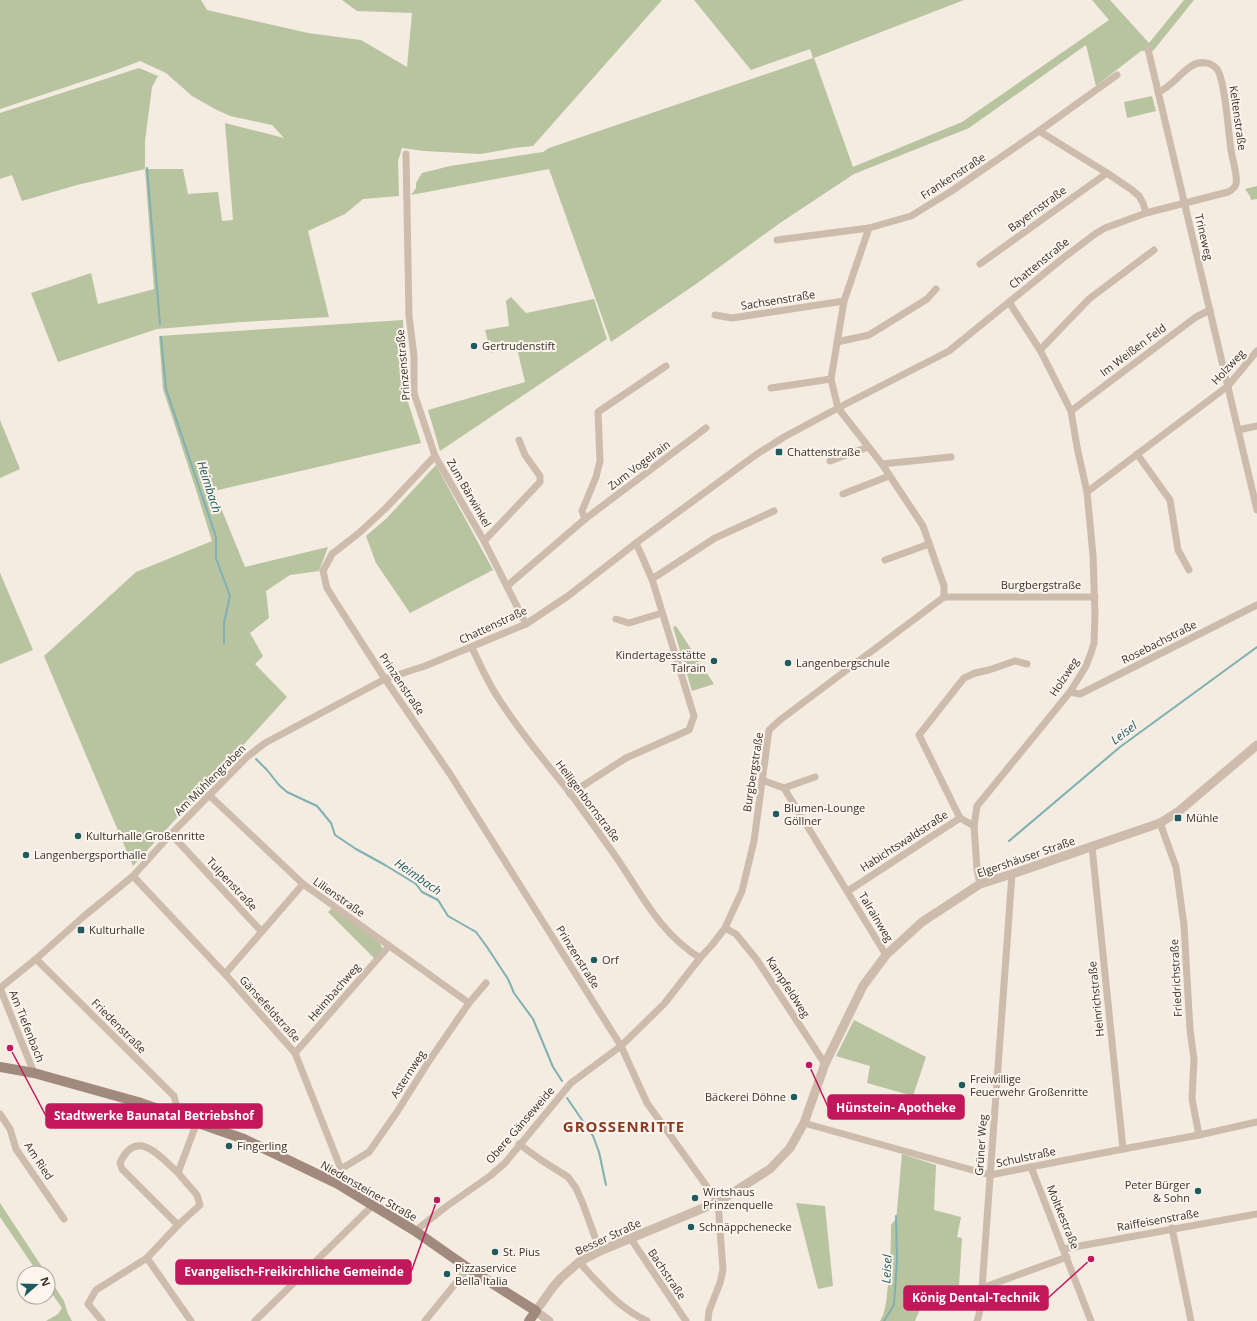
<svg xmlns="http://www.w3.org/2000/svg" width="1257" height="1321" font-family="'Open Sans',sans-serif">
<rect width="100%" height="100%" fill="#f4ebe1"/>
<g fill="#b8c4a0">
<polygon points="0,0 201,0 207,10 308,33 361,40 407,67 412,13 357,11 342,0 662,0 533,146 514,148 481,154 424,151 402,148 398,161 399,196 363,199 345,214 308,231 329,317 241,322 157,329 58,362 31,293 91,273 98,304 154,289 145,169 77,185 22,201 12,175 0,179 0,113 139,68 158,76 152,87 145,141 145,169 183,169 188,194 218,192 222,221 233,220 225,123 284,138 272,125 230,116 215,109 192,96 166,73 140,61 114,71 0,109"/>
<polygon points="694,0 964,0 814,58 853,167 962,122 1109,20 1092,0 1110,0 1149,43 1184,0 1194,0 1153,51 1141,51 1096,86 1086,45 969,128 854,174 780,223 696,284 611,342 549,169 411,195 416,188 416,183 422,173 450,166 543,152 549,148 813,58 810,49 751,70"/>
<polygon points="1152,96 1156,111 1127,118 1124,102"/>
<polygon points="1257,186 1257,199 1251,200 1250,196 1245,189"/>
<polygon points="511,297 526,313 594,299 607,339 440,451 428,410 525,382 516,344 508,342 491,353 485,330 509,326 506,301"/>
<polygon points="403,320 405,368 408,402 421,443 214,491 245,567 328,547 319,571 290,575 266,591 269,618 250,633 263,656 255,664 287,697 133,866 44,656 136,572 212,541 198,496 163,389 159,336"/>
<polygon points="0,420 20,469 0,478"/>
<polygon points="436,465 493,570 410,613 376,563 366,536 387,518"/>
<polygon points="0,573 33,650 0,664"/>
<polygon points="676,626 714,684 692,691 673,627"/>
<polygon points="332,908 380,943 383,949 375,959 328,912"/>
<polygon points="854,1020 926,1057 913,1096 867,1083 870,1066 836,1056"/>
<path d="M902,1154L936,1165L934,1210L961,1217L957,1237L962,1238L959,1286L952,1285L948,1302L918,1295L920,1309L915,1321H880C885,1313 886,1303 887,1294C890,1271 891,1249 891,1225L894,1221H896Z"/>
<polygon points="0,1203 46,1273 38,1273 0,1217"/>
<polygon points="796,1203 825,1206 833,1286 818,1289"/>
<polygon points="48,1276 64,1301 68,1314 72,1321 46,1321 58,1314 62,1308 48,1288"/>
</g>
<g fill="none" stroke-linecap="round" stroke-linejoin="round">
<g stroke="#7fb0b2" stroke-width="2">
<polyline points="147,168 160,324"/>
<polyline points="161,337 166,389 216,537 216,558 230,596 224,623 224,643"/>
<polyline points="256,759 267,770 279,785 287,792 317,806 331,823 335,835 356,849 385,865 416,884 422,892 438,900 448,916 476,932 487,947 508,979 514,993 533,1019 553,1067 562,1081"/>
<polyline points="1009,841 1120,747 1257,647"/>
<polyline points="567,1098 593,1136 599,1152 606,1185"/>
<polyline points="884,1321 894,1305 897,1261 896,1216"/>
</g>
<g stroke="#cdbbac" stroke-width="7">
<polyline points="1148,49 1257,510"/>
<polyline points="1039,131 1107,173 1132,190 1139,196 1143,203 1146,213"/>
<polyline points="406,154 409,316 414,356 414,393 435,456 386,508 359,533 332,554 323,571 327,588 335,601 385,679 450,774 621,1046 647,1103 718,1202 723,1270 720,1283 709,1311 708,1321"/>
<polyline points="869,228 844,301 831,379 838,408 882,464 923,526 944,586 944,597"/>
<polyline points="777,240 869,228 911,216 950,192 1039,131 1117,75"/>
<polyline points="980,264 1107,173"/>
<polyline points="1009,302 1040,350 1071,411 1077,447 1087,492"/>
<polyline points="715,315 732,318 844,301"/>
<polyline points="837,342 869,335 927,299 936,289"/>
<polyline points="1040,350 1089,299 1154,250"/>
<polyline points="771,388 831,379"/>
<polyline points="1071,411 1196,317 1210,310"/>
<polyline points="1238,430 1257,426"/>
<polyline points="1137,454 1170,500 1178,550 1189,570"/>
<polyline points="435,456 484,541 526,624"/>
<polyline points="830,461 868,447"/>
<polyline points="882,464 951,457"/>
<polyline points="843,494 889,476"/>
<polyline points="585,519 582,511 596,477 600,461 598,412 666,366"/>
<polyline points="484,541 540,482 540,476 525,455 519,440"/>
<polyline points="885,560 929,544"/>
<polyline points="652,579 715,538 774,511"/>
<polyline points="507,586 585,519 706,428"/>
<polyline points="616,619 629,623 662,613"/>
<path d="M472,648C480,664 487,681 497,696C518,730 545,761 570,793C583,810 596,829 609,847C638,886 656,931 700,958"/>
<polyline points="1070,692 1080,694 1257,605"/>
<polyline points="762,780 784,788 886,955"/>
<polyline points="784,788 815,777"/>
<polyline points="570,794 626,758 689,730 694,716 652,579 636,543"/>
<polyline points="209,795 303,884 469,1003"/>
<polyline points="960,818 974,826"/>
<polyline points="1160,823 1176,867 1184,925 1190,1030 1194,1059 1192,1099 1199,1135"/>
<polyline points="171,834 261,931"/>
<polyline points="1092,847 1123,1149"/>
<polyline points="133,876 225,974 295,1053 341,1169 338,1184"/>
<polyline points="980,884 977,869 974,826 977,806 1070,692 1086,666 1091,653 1094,643 1095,615 1093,555 1087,492 1228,386 1257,351"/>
<polyline points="848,891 960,818 919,735 964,678 975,673 989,670 1015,661 1027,664"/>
<polyline points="725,928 736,934 757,960 825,1064"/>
<polyline points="36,959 174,1096 176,1104 173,1113"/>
<polyline points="225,974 303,884"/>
<path d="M0,988L36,959L83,917L133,876L171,834L247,757L265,743L385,679L425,666L526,624L568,596L636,543L757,454L784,437L838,408L949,351L1062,259L1095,234L1105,228L1146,213L1228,192C1232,190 1235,188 1236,184C1238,175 1232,159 1231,150C1228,128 1227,106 1222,83C1221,79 1220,73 1217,69C1214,66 1210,63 1206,63C1187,59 1175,87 1158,92"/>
<polyline points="0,988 34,1073"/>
<polyline points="295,1053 389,946"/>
<polyline points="0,1114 10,1129 16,1149 64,1219"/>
<polyline points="804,1123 990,1175 1123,1149 1199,1135 1257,1122"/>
<polyline points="519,1144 541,1160 568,1177 576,1188 583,1204 600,1251"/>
<polyline points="1031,1167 1091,1321"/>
<polyline points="341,1169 369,1152 397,1112 429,1061 469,1003 486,983"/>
<path d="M178,1173C160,1156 136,1127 120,1163L122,1169L178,1225L200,1205L197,1195L178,1173L197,1122"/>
<polyline points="1172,1228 1191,1321"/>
<polyline points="415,1231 447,1206 490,1176 505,1163 571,1083 621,1046 664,1004 700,958 712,945 725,928 742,891 754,841 769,730 780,720 944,597 1095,597"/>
<polyline points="631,1239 686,1321"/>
<polyline points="1063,1249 1257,1214"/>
<polyline points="147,1258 178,1225"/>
<path d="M579,1262C600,1285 619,1308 647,1321"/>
<polyline points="982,1288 1067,1257"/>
<polyline points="102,1321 88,1304 96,1290 147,1258 191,1321"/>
<polyline points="255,1321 372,1206"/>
<polyline points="425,1321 468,1268"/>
<polyline points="977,1321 979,1315 982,1288 1012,874"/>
</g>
<polyline stroke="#cdbbac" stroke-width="9" points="549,1321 536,1311 553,1287 561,1278 579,1262 600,1251 718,1202 770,1169 790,1148 804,1123 825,1064 863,986 886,955 922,922 980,884 1012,874 1160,823 1179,811 1257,745"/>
<polyline stroke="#a18a7d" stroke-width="10" points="0,1067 34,1073 138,1102 244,1139 338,1184 415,1231 468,1268 536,1311 529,1321"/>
</g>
<g fill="#1f5a5e" stroke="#fbf5ee" stroke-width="1.5">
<circle cx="474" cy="346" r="4"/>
<rect x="775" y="448" width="8" height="8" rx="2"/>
<circle cx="714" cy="661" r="4"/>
<circle cx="788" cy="663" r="4"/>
<circle cx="776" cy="814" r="4"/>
<rect x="1174" y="814" width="8" height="8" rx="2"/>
<circle cx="78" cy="836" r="4"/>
<circle cx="26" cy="855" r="4"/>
<rect x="77" y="926" width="8" height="8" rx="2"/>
<circle cx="594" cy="960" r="4"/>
<circle cx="962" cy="1085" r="4"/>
<circle cx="794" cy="1097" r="4"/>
<circle cx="229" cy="1146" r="4"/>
<circle cx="1198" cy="1191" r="4"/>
<circle cx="695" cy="1198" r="4"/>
<circle cx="691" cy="1227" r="4"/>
<circle cx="495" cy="1252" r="4"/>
<circle cx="447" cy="1274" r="4"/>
</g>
<g text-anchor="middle" stroke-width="4" stroke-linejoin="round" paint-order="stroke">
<g font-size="11" fill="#3b302b" stroke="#fbf5ee">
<text transform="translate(1238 118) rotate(82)" y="4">Keltenstraße</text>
<text transform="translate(953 176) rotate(-33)" y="4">Frankenstraße</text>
<text transform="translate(1037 209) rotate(-36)" y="4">Bayernstraße</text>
<text transform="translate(1204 237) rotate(77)" y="4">Trineweg</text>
<text transform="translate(1039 263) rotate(-39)" y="4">Chattenstraße</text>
<text transform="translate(778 300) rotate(-9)" y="4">Sachsenstraße</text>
<text transform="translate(1133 350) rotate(-37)" y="4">Im Weißen Feld</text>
<text transform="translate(403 365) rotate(-95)" y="4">Prinzenstraße</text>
<text transform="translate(1228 367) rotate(-47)" y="4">Holzweg</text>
<text transform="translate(639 465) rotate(-37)" y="4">Zum Vogelrain</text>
<text transform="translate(469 493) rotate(60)" y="4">Zum Bärwinkel</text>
<text x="1041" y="589">Burgbergstraße</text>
<text transform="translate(493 625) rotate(-25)" y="4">Chattenstraße</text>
<text transform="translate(1159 642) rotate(-27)" y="4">Rosebachstraße</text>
<text transform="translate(1064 677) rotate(-57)" y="4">Holzweg</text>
<text transform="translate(402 684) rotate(56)" y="4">Prinzenstraße</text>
<text transform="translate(753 772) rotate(-81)" y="4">Burgbergstraße</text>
<text transform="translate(210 780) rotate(-45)" y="4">Am Mühlengraben</text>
<text transform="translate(588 801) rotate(53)" y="4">Heiligenbornstraße</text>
<text transform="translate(904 841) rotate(-33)" y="4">Habichtswaldstraße</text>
<text transform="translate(1026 857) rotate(-19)" y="4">Elgershäuser Straße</text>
<text transform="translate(232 884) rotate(47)" y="4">Tulpenstraße</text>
<text transform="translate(339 897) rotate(35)" y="4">Lilienstraße</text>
<text transform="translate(876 917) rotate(59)" y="4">Talrainweg</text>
<text transform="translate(578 957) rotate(58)" y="4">Prinzenstraße</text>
<text transform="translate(1176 978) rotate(-93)" y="4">Friedrichstraße</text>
<text transform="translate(788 987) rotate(57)" y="4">Kampfeldweg</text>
<text transform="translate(334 992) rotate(-49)" y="4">Heimbachweg</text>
<text transform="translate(1096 999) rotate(-96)" y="4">Heinrichstraße</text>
<text transform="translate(270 1009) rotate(48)" y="4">Gänsefeldstraße</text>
<text transform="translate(27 1026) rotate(68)" y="4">Am Tiefenbach</text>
<text transform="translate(119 1026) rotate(45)" y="4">Friedenstraße</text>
<text transform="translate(408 1074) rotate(-57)" y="4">Asternweg</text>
<text transform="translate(520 1125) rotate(-49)" y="4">Obere Gänseweide</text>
<text transform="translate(981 1145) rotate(-86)" y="4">Grüner Weg</text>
<text transform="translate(1026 1157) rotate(-12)" y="4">Schulstraße</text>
<text transform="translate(39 1161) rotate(57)" y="4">Am Ried</text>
<text transform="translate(369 1191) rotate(30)" y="4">Niedensteiner Straße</text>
<text transform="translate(1063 1217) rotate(68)" y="4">Moltkestraße</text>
<text transform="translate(1158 1220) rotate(-10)" y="4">Raiffeisenstraße</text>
<text transform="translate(608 1237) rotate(-25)" y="4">Besser Straße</text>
<text transform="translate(667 1274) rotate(56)" y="4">Bachstraße</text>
</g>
<g font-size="11" fill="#3b302b" stroke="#fbf5ee" text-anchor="start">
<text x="482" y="350">Gertrudenstift</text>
<text x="787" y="456">Chattenstraße</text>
<text x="706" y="659" text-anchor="end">Kindertagesstätte<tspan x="706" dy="13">Talrain</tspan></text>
<text x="796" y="667">Langenbergschule</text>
<text x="784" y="812">Blumen-Lounge<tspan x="784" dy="13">Göllner</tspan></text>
<text x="1186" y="822">Mühle</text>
<text x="86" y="840">Kulturhalle Großenritte</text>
<text x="34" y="859">Langenbergsporthalle</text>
<text x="89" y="934">Kulturhalle</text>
<text x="602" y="964">Orf</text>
<text x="970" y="1083">Freiwillige<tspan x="970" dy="13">Feuerwehr Großenritte</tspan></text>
<text x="786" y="1101" text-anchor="end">Bäckerei Döhne</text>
<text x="237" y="1150">Fingerling</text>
<text x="1190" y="1189" text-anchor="end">Peter Bürger<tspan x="1190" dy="13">&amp; Sohn</tspan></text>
<text x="703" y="1196">Wirtshaus<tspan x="703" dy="13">Prinzenquelle</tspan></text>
<text x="699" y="1231">Schnäppchenecke</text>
<text x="503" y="1256">St. Pius</text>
<text x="455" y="1272">Pizzaservice<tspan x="455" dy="13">Bella Italia</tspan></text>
</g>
<g font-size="12" font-style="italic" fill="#1f5a5e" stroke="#fbf5ee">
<text transform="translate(209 487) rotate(72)" y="4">Heimbach</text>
<text transform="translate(1124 733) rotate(-37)" y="4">Leisel</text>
<text transform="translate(418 877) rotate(35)" y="4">Heimbach</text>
<text transform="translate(887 1269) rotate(-87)" y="4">Leisel</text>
</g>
<g font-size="15" font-weight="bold" letter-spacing="1" fill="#8c3b22" stroke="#fbf5ee">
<text x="624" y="1132">GROSSENRITTE</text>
</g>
</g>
<path fill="none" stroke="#c2185b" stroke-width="1.5" d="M809 1065L828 1107M10 1048L46 1116M437 1200L411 1272M1091 1259L1048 1298"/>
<g fill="#c2185b" stroke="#fbf5ee" stroke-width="1.5">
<circle cx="809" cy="1065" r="4"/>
<circle cx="10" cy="1048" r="4"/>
<circle cx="437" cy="1200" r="4"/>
<circle cx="1091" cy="1259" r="4"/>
</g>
<g fill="#c2185b" stroke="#c2185b" stroke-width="1.5">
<rect x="828" y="1095" width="136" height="24" rx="4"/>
<rect x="46" y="1104" width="216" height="24" rx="4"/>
<rect x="176" y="1260" width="235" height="24" rx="4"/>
<rect x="904" y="1286" width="144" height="24" rx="4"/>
</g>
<g font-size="12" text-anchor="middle" font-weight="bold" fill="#fff">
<text x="896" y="1112">Hünstein- Apotheke</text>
<text x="154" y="1120">Stadtwerke Baunatal Betriebshof</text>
<text x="294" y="1276">Evangelisch-Freikirchliche Gemeinde</text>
<text x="976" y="1302">König Dental-Technik</text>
</g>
<g transform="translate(36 1285) rotate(70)"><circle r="19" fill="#fbf5ee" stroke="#aea6a0"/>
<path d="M0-3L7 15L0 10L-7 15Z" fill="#1f5a5e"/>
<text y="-6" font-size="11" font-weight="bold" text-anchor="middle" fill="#3b302b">N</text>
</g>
</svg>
